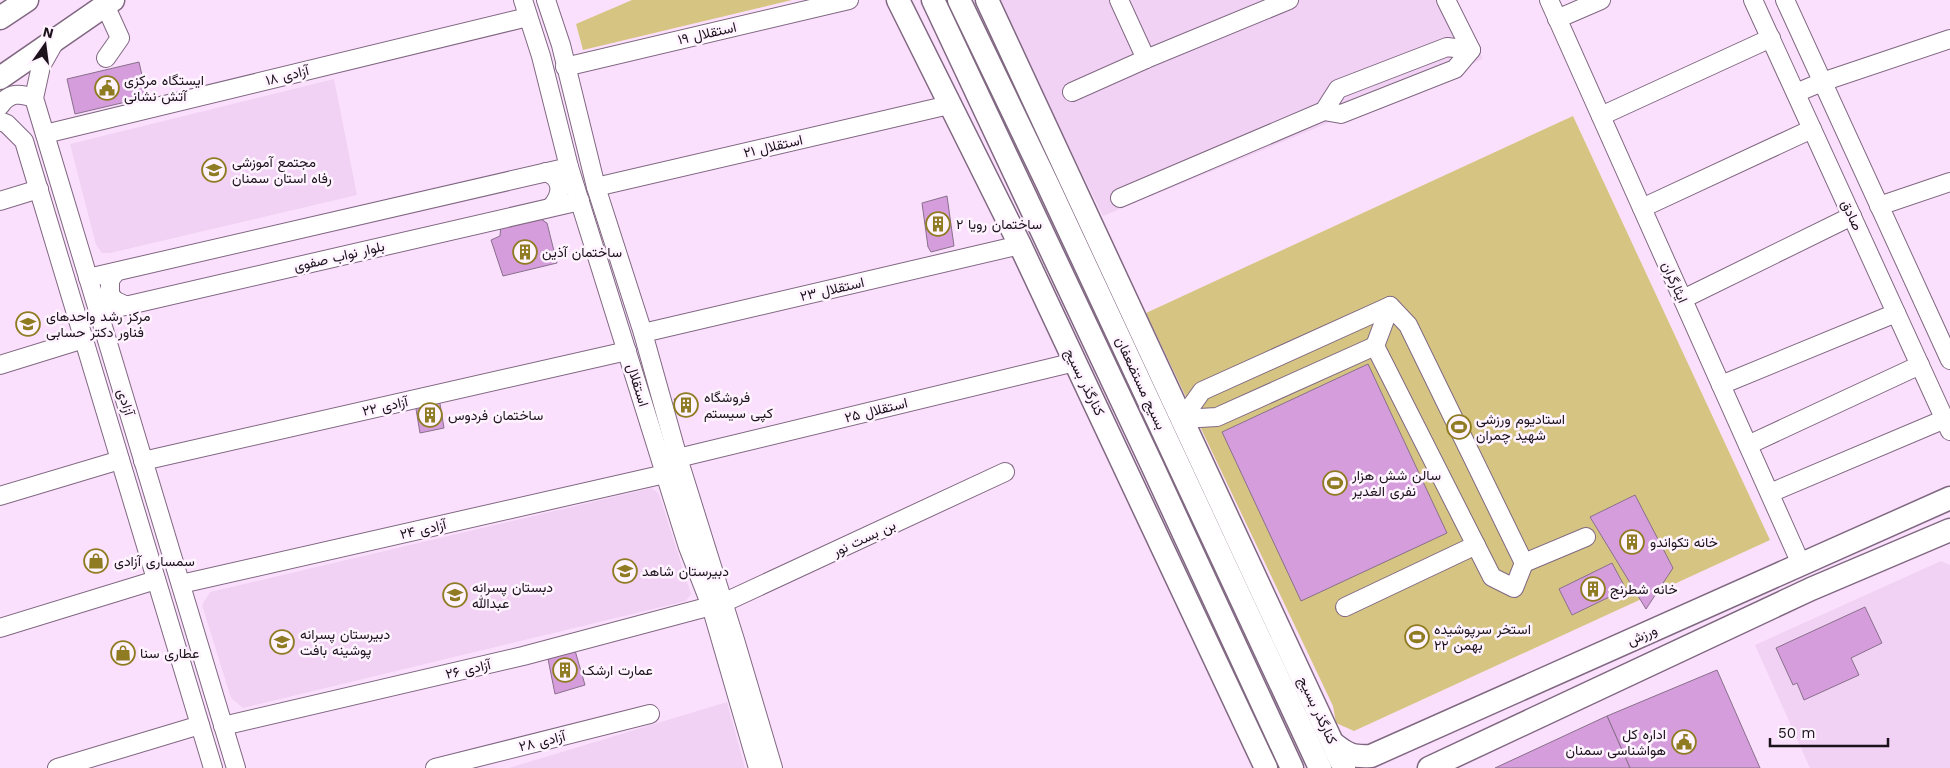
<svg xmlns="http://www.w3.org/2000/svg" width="1950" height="768" font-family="'Work Sans',Vazirmatn,sans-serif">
<rect width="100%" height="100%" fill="#fbe0fd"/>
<g fill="#f1d1f4">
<polygon points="997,0 1456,0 1483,59 1103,216"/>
<polygon points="334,79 357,195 110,253 102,253 96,245 70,144"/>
<polygon points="652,488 659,494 691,594 686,601 243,708 231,698 202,605 210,592"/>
<polygon points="1941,561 1950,565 1950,768 1810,768 1755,645"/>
<polygon points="727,702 745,768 509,768"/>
</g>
<g fill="#d6c582">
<polygon points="632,0 792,0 583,50 576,24"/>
<polygon points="1573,116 1770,540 1354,731 1336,723 1333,706 1146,313"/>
</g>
<g fill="#d59ddb" stroke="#88708b">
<polygon points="139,62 147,97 75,114 67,79"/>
<polygon points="947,196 954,246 931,252 928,247 922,203"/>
<polygon points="536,216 547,223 557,263 503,276 491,240 500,236 501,224"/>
<polygon points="1368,364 1447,533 1301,601 1222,432"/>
<polygon points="693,395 697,410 680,414 674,399"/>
<polygon points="439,398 444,428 420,433 415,403"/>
<polygon points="1635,495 1673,568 1646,609 1590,517"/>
<polygon points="1612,563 1626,589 1572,615 1559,589"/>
<polygon points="1865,607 1882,643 1851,658 1859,675 1804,700 1797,683 1793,685 1776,648"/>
<polygon points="574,647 585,685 555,694 547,654"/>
<polygon points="1717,670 1760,768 1630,768 1607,716"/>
<polygon points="1607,716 1630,768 1495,768"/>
</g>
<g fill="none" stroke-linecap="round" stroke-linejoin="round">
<g stroke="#806882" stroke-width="20">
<g id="minor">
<polyline points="523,0 541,56 569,167 688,547 711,606 758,768"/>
<polyline points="546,0 561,45 596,187 643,333 678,458 735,640 773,768"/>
<polyline points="1119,0 1146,59"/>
<polyline points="1446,0 1471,50"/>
<polyline points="1549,0 1801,564"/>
<polyline points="1753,0 1950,431"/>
<polyline points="1785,0 1950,360"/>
<polyline points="105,5 120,38 106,58"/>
<polyline points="1557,19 1601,0"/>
<polyline points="54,43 41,66 34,98 236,768"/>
<polyline points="565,67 849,0"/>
<polyline points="1072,92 1146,59 1289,0"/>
<polyline points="1796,93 1822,82 1950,39"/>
<path d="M0,106C9,92 20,93 34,98"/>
<polyline points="1601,116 1771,38"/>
<polyline points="0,121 7,124 24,141 213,768"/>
<polyline points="45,134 528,17"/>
<path d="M546,172C564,179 562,195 551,207"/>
<polyline points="596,187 949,105"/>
<polyline points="1120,198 1324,111 1338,89 1447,47 1471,50 1455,69 1341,114 1324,111"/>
<polyline points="0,201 39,189"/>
<polyline points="1879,206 1950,182"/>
<polyline points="1642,208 1812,129"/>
<polyline points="116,272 110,280 110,295 116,301 127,306"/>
<polyline points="88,278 569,167"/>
<polyline points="1683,299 1852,216"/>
<polygon points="1390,306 1408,325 1524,563 1514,588 1492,577 1375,346 1217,417 1182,419 1202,391"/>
<polyline points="99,312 580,201"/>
<polyline points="643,333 1020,245"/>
<polyline points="1375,346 1390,306"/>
<polyline points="0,365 84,339"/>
<polyline points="1721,385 1896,313"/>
<polyline points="1748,445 1920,365"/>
<polyline points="678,458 1075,362"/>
<polyline points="143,461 627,351"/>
<polyline points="1770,493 1945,419"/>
<polyline points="0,496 120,460"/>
<polyline points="1524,563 1586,537"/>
<polyline points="181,584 665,474"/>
<polyline points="723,603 1005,472"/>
<polyline points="1345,607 1476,545"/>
<polyline points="0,628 156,580"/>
<polyline points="223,726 523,656 711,606"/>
<polyline points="57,768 200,725"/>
<polyline points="435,768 650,714"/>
</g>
</g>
<g stroke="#806882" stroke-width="25">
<g id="major">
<polyline points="898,0 1020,245 1266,768"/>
<polyline points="933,0 1152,465 1292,768"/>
<polyline points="959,0 1047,183 1320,768"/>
<polyline points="987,0 1344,768"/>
<polyline points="0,18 27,0"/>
<polyline points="0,78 113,0"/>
<path d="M1334,744C1348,755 1353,757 1371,756L1950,498"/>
<polyline points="1429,768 1811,589 1950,530"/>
</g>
</g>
<use href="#minor" stroke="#fff" stroke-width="18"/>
<use href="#major" stroke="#fff" stroke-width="22"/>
</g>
<defs>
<g id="civic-ring" transform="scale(1.25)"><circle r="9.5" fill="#fef3ff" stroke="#8f7b21" stroke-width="1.5"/><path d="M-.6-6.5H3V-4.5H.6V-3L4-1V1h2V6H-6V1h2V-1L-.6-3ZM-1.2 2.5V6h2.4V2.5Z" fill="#8f7b21"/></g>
<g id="school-ring" transform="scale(1.25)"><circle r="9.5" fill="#fef3ff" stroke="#8f7b21" stroke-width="1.5"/><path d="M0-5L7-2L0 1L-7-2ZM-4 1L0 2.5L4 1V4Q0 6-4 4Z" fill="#8f7b21"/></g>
<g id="building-ring" transform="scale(1.25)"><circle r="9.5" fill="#fef3ff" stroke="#8f7b21" stroke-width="1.5"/><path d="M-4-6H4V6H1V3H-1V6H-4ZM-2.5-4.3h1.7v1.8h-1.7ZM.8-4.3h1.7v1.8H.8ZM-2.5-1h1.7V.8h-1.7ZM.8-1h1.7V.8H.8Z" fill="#8f7b21"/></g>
<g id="university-ring" transform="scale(1.25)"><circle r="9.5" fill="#fef3ff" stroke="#8f7b21" stroke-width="1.5"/><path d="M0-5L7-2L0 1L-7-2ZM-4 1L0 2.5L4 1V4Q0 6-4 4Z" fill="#8f7b21"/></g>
<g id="stadium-ring" transform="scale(1.25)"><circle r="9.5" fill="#fef3ff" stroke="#8f7b21" stroke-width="1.5"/><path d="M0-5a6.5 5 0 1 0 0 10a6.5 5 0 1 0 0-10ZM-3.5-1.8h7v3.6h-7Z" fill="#8f7b21"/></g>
<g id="shop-ring" transform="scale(1.25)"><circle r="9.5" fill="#fef3ff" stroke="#8f7b21" stroke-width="1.5"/><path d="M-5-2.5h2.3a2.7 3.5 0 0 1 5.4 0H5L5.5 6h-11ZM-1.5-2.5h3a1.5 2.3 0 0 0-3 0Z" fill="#8f7b21"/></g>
</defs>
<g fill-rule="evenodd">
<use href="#civic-ring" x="107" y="88"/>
<use href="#school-ring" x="214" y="170"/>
<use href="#building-ring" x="938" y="224"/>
<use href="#building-ring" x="525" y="252"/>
<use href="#university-ring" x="28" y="324"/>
<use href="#building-ring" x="686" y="405"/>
<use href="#building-ring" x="430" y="415"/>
<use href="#stadium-ring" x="1459" y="427"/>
<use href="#stadium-ring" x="1335" y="483"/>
<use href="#building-ring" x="1632" y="542"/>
<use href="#shop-ring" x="96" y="561"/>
<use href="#school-ring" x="625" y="571"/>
<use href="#building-ring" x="1593" y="589"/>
<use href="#school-ring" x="455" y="595"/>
<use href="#stadium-ring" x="1417" y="637"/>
<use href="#school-ring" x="282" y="642"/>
<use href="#shop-ring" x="123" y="653"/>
<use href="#building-ring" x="565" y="670"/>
<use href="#civic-ring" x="1684" y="742"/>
</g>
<g text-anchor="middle" stroke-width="5" stroke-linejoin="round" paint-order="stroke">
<g font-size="14" fill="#1b121c" stroke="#fef3ff">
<text transform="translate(707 33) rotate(-13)" y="5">استقلال ۱۹</text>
<text transform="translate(287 75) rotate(-14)" y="5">آزادی ۱۸</text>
<text transform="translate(773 146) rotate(-13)" y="5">استقلال ۲۱</text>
<text transform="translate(1852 215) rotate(65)" y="5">صادق</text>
<text transform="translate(339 256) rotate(-13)" y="5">بلوار نواب صفوی</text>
<text transform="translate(1675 282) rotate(66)" y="5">ایثارگران</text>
<text transform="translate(832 289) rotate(-13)" y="5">استقلال ۲۳</text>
<text transform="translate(1085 382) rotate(64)" y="5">کنارگذر بسیج</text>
<text transform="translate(1141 383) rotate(65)" y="5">بسیج مستضعفان</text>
<text transform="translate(638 385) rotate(73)" y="5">استقلال</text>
<text transform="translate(126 402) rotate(73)" y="5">آزادی</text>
<text transform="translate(385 406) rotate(-13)" y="5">آزادی ۲۲</text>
<text transform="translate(876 410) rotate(-14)" y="5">استقلال ۲۵</text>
<text transform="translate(423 529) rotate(-13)" y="5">آزادی ۲۴</text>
<text transform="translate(864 538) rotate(-25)" y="5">بن بست نور</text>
<text transform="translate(1642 635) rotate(-24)" y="5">ورزش</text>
<text transform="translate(468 669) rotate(-13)" y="5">آزادی ۲۶</text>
<text transform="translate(1318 710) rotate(65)" y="5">کنارگذر بسیج</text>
<text transform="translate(542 741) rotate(-14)" y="5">آزادی ۲۸</text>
</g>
<g font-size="14" fill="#1b121c" stroke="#fef3ff" text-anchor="start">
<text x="124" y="85">ایستگاه مرکزی<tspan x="124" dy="16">آتش نشانی</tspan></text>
<text x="232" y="167">مجتمع آموزشی<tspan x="232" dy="16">رفاه استان سمنان</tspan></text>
<text x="956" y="229">ساختمان رویا ۲</text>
<text x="542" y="257">ساختمان آذین</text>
<text x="46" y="321">مرکز رشد واحدهای<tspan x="46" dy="16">فناور دکتر حسابی</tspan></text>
<text x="704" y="402">فروشگاه<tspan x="704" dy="16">کپی سیستم</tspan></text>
<text x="448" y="420">ساختمان فردوس</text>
<text x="1476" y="424">استادیوم ورزشی<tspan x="1476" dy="16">شهید چمران</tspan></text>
<text x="1352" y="480">سالن شش هزار<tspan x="1352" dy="16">نفری الغدیر</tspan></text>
<text x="1650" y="547">خانه تکواندو</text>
<text x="114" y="566">سمساری آزادی</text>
<text x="642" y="576">دبیرستان شاهد</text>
<text x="472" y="592">دبستان پسرانه<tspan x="472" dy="16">عبدالله</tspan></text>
<text x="1610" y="594">خانه شطرنج</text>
<text x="1434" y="634">استخر سرپوشیده<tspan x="1434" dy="16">۲۲ بهمن</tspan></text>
<text x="300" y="639">دبیرستان پسرانه<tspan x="300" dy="16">پوشینه بافت</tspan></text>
<text x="140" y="658">عطاری سنا</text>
<text x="582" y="675">عمارت ارشک</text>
<text x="1666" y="739" text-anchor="end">اداره کل<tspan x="1666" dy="16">هواشناسی سمنان</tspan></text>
</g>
</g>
<g transform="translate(45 45) rotate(14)" stroke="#fef3ff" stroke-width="4" paint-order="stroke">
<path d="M0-4L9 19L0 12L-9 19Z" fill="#1b121c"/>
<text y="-8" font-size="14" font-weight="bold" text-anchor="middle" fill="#1b121c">N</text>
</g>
<path d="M1770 738v8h118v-8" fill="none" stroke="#1b121c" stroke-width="2.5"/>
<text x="1778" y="738" font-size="15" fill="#1b121c" stroke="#fef3ff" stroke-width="4" paint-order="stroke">50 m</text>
</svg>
